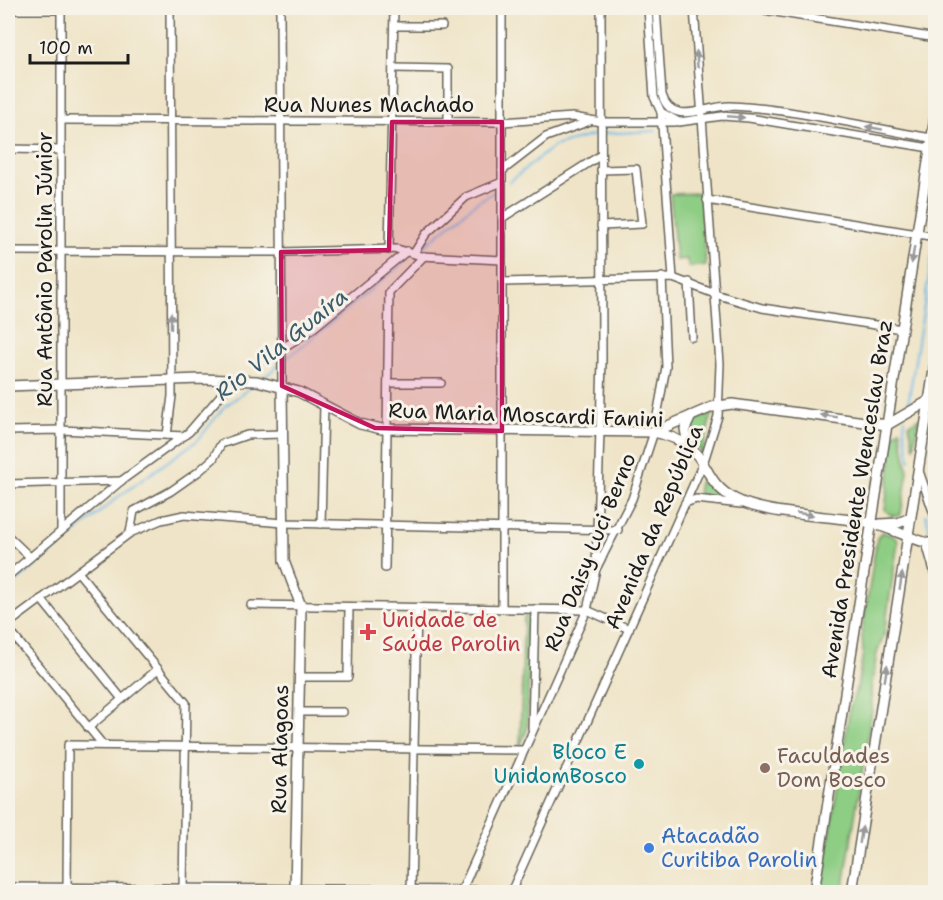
<svg xmlns="http://www.w3.org/2000/svg" width="943" height="900" font-family="'Shantell Sans',sans-serif">
<rect width="100%" height="100%" fill="#f7f3e8"/>
<filter id="ink" filterUnits="userSpaceOnUse"><feTurbulence type="fractalNoise" baseFrequency=".0167" numOctaves="2"/><feDisplacementMap in="SourceGraphic" scale="12" xChannelSelector="R" yChannelSelector="G"/><feConvolveMatrix kernelMatrix="1 2 1 2 8 2 1 2 1" color-interpolation-filters="sRGB"/></filter>
<filter id="wash" filterUnits="userSpaceOnUse"><feTurbulence type="fractalNoise" baseFrequency=".008" numOctaves="4" result="noise"/><feDisplacementMap in="SourceGraphic" scale="24" xChannelSelector="R" yChannelSelector="G"/><feGaussianBlur stdDeviation="1.35" result="paint"/><feColorMatrix in="noise" values="0 0 0 0 0 0 0 0 0 0 0 0 0 0 0 0 0 1.4 0 .05"/><feComposite in="paint" operator="in"/></filter>
<g filter="url(#wash)">
<rect width="100%" height="100%" fill="#efe4c7"/>
<g fill="#8ecd84" stroke="#557450" stroke-width="1.5">
<polygon points="700,193 706,265 688,267 687,259 676,260 670,194"/>
<polygon points="712,412 702,454 688,433 691,423"/>
<polygon points="919,418 914,448 909,424"/>
<polygon points="900,429 908,471 901,514 898,516 892,516 885,510 894,434"/>
<polygon points="704,471 712,488 726,501 699,495 698,486"/>
<polygon points="882,532 896,537 898,542 884,635 877,653 871,690 872,710 843,892 821,892 850,707 857,688 863,654 862,633 877,538"/>
<polygon points="524,617 530,617 527,730 520,746"/>
</g>
<g fill="none" stroke-linecap="round" stroke-linejoin="round">
<g stroke="#6dbae7" stroke-width="2">
<polyline points="509,182 554,146 597,134 656,131"/>
<polyline points="423,247 477,202 495,192"/>
<polyline points="263,378 408,259"/>
<polyline points="907,410 935,238"/>
<polyline points="905,419 904,428 910,460"/>
<polyline points="926,515 932,539"/>
<polyline points="8,589 118,497 198,440 224,407 254,385"/>
</g>
</g>
</g>
<g filter="url(#ink)">
<g fill="none" stroke-linecap="round" stroke-linejoin="round">
<g stroke="#666258" stroke-width="10">
<g id="street">
<polyline points="280,8 282,386"/>
<polyline points="648,8 654,97 661,112 673,278"/>
<path d="M656,8L662,95C672,128 707,105 730,106C797,109 865,127 931,138"/>
<polyline points="751,8 936,38"/>
<polyline points="8,10 61,10"/>
<polyline points="394,26 442,26"/>
<polyline points="393,68 448,69 448,122"/>
<polyline points="661,112 679,122 722,116 749,118 930,148"/>
<polyline points="61,120 502,122 573,117 601,122 675,122"/>
<polyline points="8,149 61,150"/>
<polyline points="601,170 636,169 642,224 601,226"/>
<polyline points="502,171 546,137 590,121"/>
<polyline points="707,200 936,237"/>
<polyline points="502,218 601,155"/>
<polyline points="389,250 394,8"/>
<polyline points="8,251 281,252 397,249 421,256 502,260"/>
<polyline points="414,253 426,234 466,197 502,182"/>
<polyline points="502,282 673,278 715,294 762,308 902,329"/>
<polyline points="689,282 692,337"/>
<polyline points="281,349 311,330 407,251"/>
<polyline points="388,383 441,383"/>
<polyline points="8,431 61,430 184,436"/>
<polyline points="167,435 172,396 170,8"/>
<polyline points="919,471 936,520"/>
<polyline points="8,484 121,481"/>
<polyline points="685,503 696,499 741,504"/>
<polyline points="321,524 324,405"/>
<polyline points="61,531 61,8"/>
<polyline points="130,533 161,520 184,515 283,523 618,530"/>
<polyline points="8,536 30,557"/>
<polyline points="926,543 936,578"/>
<polyline points="596,567 602,360 601,8"/>
<polyline points="385,568 389,292 424,256"/>
<polyline points="78,572 186,703 183,890"/>
<polyline points="8,576 121,481 189,432 233,381"/>
<polyline points="41,599 122,699"/>
<polyline points="251,605 587,610 629,629"/>
<polyline points="502,609 502,8"/>
<polyline points="8,624 130,533 134,511 171,491 198,472 213,459 221,444 247,435 283,434"/>
<polyline points="8,629 103,745"/>
<polyline points="300,677 348,677 349,607"/>
<polyline points="299,712 343,712"/>
<polyline points="88,728 158,669"/>
<polyline points="532,728 535,609"/>
<polyline points="8,887 477,890 484,892"/>
<polyline points="67,892 68,745 524,750"/>
<polyline points="411,892 417,608"/>
<polyline points="461,892 587,610 596,569 632,499 654,432 666,367 662,277"/>
<polyline points="511,892 704,461 718,416 720,364 694,8"/>
</g>
</g>
<g stroke="#666258" stroke-width="12">
<g id="secondary">
<path d="M8,386L200,379L257,381L299,392L360,424L382,429L654,432C716,446 695,478 735,499C767,516 833,515 870,523C893,528 913,541 936,545"/>
<polyline points="282,386 284,561 301,606 295,892"/>
<polyline points="654,432 712,407 732,404 887,425 932,399"/>
<polyline points="688,444 685,429 691,416"/>
<polyline points="880,524 898,523 910,518"/>
<polyline points="814,892 936,111"/>
<polyline points="852,892 936,357"/>
</g>
</g>
<use href="#street" stroke="#fff" stroke-width="7"/>
<use href="#secondary" stroke="#fff" stroke-width="9"/>
</g>
<defs><path id="oneway-solid" d="M-6-.8H1V-3.2L6.5 0L1 3.2V.8H-6Z" transform="scale(1.5)"/></defs>
<g fill="#999">
<use href="#oneway-solid" transform="translate(697 59) rotate(-94)"/>
<use href="#oneway-solid" transform="translate(736 117) rotate(5)"/>
<use href="#oneway-solid" transform="translate(874 128) rotate(-170)"/>
<use href="#oneway-solid" transform="translate(913 255) rotate(99)"/>
<use href="#oneway-solid" transform="translate(171 321) rotate(-90)"/>
<use href="#oneway-solid" transform="translate(829 416) rotate(-171)"/>
<use href="#oneway-solid" transform="translate(805 514) rotate(8)"/>
<use href="#oneway-solid" transform="translate(901 581) rotate(-81)"/>
<use href="#oneway-solid" transform="translate(886 673) rotate(-81)"/>
<use href="#oneway-solid" transform="translate(861 835) rotate(-81)"/>
</g>
</g>
<path fill="#c2185b" fill-opacity="0.2" stroke="#c2185b" stroke-width="4.5" stroke-linejoin="round" d="M392,122H502V431L375,428L282,386L281,252L389,250Z"/>
<path fill="#e0444e" stroke="#f7f3e8" stroke-width="2" d="M365 623h6v6h6v6h-6v6h-6v-6h-6v-6h6z"/>
<circle fill="#0f9aa8" stroke="#f7f3e8" stroke-width="2" cx="639" cy="764" r="6"/>
<circle fill="#8d6e63" stroke="#f7f3e8" stroke-width="2" cx="765" cy="768" r="6"/>
<circle fill="#3f7fe0" stroke="#f7f3e8" stroke-width="2" cx="649" cy="848" r="6"/>
<g text-anchor="middle" stroke-width="6" stroke-linejoin="round" paint-order="stroke">
<g font-size="21" fill="#1c1c1c" stroke="#f7f3e8">
<text x="369" y="112">Rua Nunes Machado</text>
<text transform="translate(45 269) rotate(-90)" y="7">Rua Antônio Parolin Júnior</text>
<text transform="translate(526 415) rotate(2)" y="7">Rua Maria Moscardi Fanini</text>
<text transform="translate(857 499) rotate(-81)" y="7">Avenida Presidente Wenceslau Braz</text>
<text transform="translate(654 527) rotate(-67)" y="7">Avenida da República</text>
<text transform="translate(590 552) rotate(-68)" y="7">Rua Daisy Luci Berno</text>
<text transform="translate(280 749) rotate(-89)" y="7">Rua Alagoas</text>
</g>
<g font-size="21" fill="#be3a42" stroke="#f7f3e8" text-anchor="start">
<text x="382" y="627">Unidade de<tspan x="382" dy="24">Saúde Parolin</tspan></text>
</g>
<g font-size="21" fill="#0d838f" stroke="#f7f3e8" text-anchor="end">
<text x="627" y="759">Bloco E<tspan x="627" dy="24">UnidomBosco</tspan></text>
</g>
<g font-size="21" fill="#785e54" stroke="#f7f3e8" text-anchor="start">
<text x="777" y="763">Faculdades<tspan x="777" dy="24">Dom Bosco</tspan></text>
</g>
<g font-size="21" fill="#366cbe" stroke="#f7f3e8" text-anchor="start">
<text x="661" y="843">Atacadão<tspan x="661" dy="24">Curitiba Parolin</tspan></text>
</g>
<g font-size="22" font-style="italic" fill="#3c5b6d" stroke="#f7f3e8">
<text transform="translate(281 344) rotate(-39)" y="8">Rio Vila Guaíra</text>
</g>
</g>
<rect width="943" height="900" fill="none" stroke="#f7f3e8" stroke-width="30"/>
<path d="M30 54v9h98v-9" fill="none" stroke="#1c1c1c" stroke-width="3"/>
<text x="39" y="54" font-size="18" fill="#1c1c1c" stroke="#f7f3e8" stroke-width="4.5" paint-order="stroke">100 m</text>
</svg>
